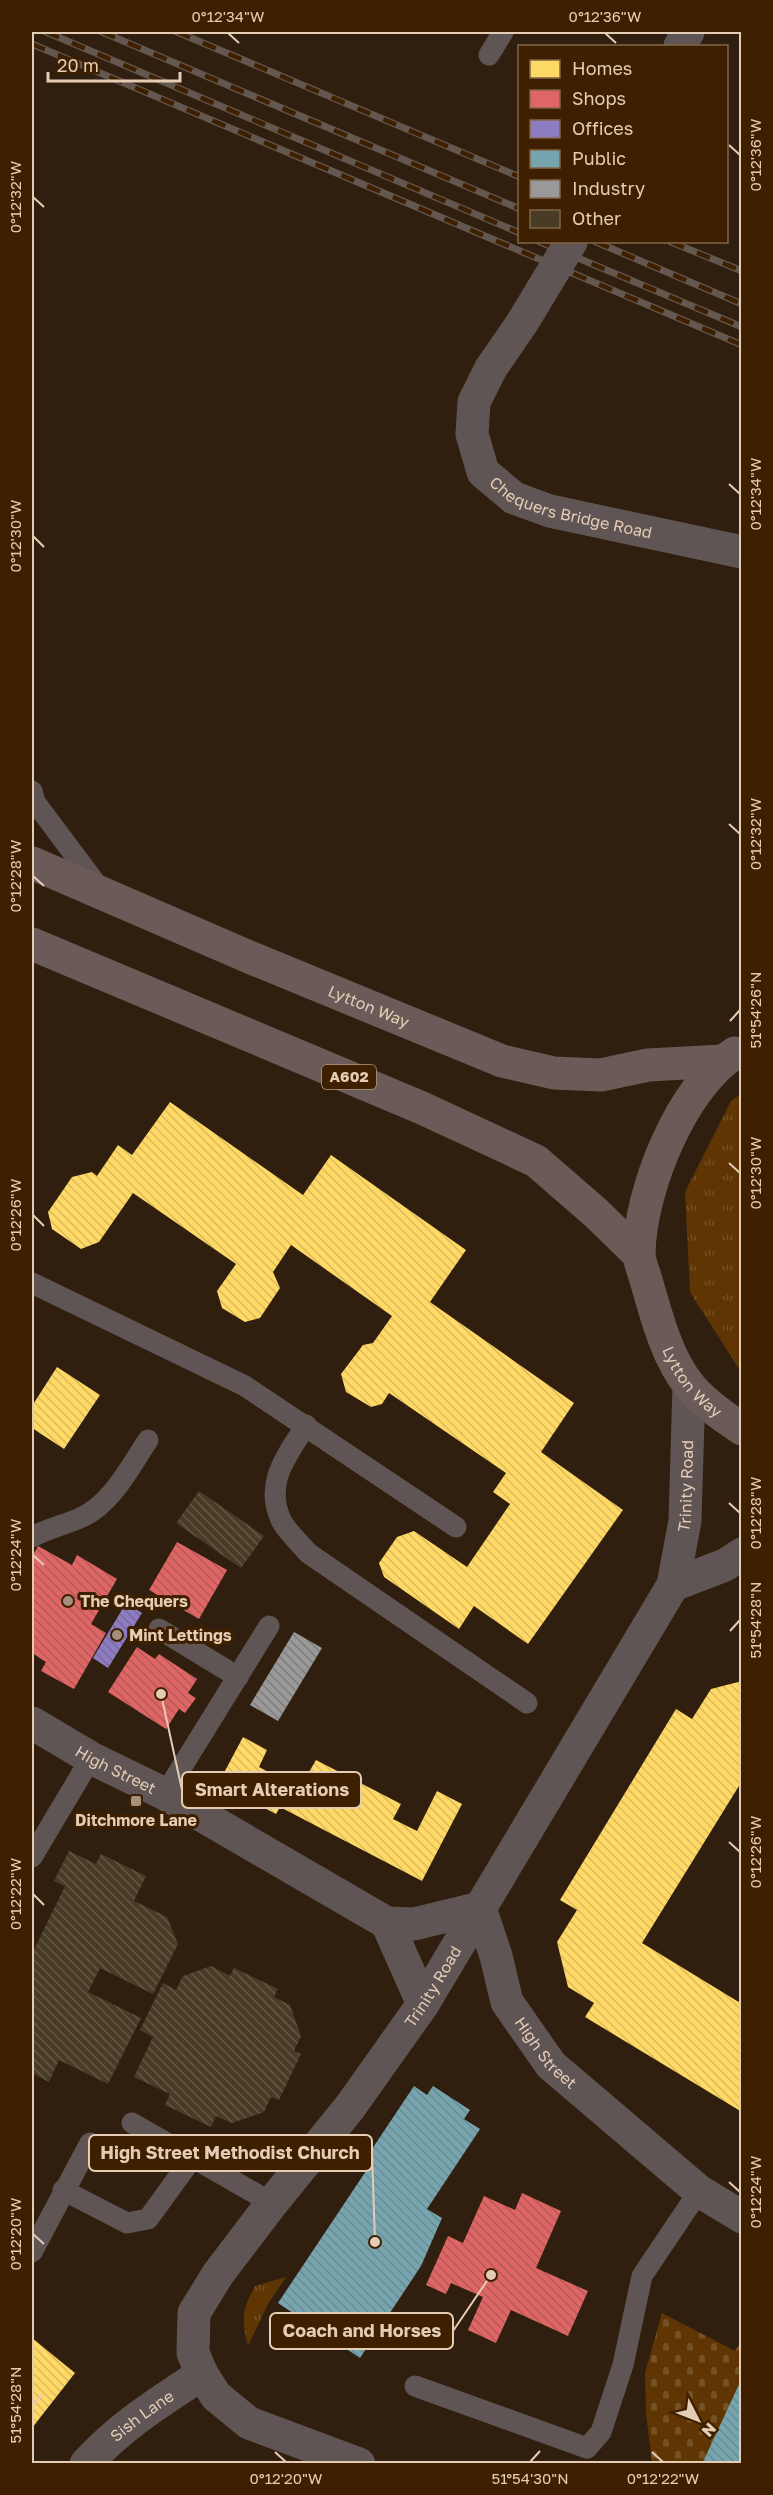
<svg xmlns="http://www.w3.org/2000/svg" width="773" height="2495" font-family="'Golos Text',sans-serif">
<defs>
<pattern id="grass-tufts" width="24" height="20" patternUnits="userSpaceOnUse" patternTransform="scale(1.5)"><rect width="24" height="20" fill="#5e3503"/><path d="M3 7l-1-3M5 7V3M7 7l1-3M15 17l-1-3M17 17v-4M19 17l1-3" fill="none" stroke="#755126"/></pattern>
<pattern id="cemetery-stones" width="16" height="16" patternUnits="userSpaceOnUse" patternTransform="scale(1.5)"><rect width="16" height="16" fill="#5e3503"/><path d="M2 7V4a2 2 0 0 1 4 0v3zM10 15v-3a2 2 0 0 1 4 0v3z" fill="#755126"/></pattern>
<pattern id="homes-back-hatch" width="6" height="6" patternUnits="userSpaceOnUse" patternTransform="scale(1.5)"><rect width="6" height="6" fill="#ffd966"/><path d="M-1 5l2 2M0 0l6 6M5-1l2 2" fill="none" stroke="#daba5c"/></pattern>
<pattern id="shops-back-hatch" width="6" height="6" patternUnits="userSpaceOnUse" patternTransform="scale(1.5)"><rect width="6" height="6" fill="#e06666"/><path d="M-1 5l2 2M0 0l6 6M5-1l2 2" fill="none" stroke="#b25a58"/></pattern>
<pattern id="offices-back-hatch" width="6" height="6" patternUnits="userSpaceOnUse" patternTransform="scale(1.5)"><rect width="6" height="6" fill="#8e7cc3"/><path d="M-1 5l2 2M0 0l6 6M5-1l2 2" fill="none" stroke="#786999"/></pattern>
<pattern id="public-back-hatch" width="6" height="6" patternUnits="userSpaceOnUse" patternTransform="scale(1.5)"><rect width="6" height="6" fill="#76a5af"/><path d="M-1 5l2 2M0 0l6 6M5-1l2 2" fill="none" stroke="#6a8b91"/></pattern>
<pattern id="industry-back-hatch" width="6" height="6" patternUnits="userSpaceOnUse" patternTransform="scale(1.5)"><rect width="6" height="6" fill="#999"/><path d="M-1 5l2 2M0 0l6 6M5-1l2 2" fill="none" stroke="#807d7b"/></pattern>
<pattern id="building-back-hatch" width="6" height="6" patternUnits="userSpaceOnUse" patternTransform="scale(1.5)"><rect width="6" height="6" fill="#493c27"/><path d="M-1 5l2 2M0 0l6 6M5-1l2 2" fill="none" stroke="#635744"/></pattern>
</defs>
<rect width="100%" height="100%" fill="#301f0e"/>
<g fill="url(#grass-tufts)">
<polygon points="741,1094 741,1372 690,1292 685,1192 731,1101"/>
<path d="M286,2277L268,2304L248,2346C241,2319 242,2310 255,2286Z"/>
</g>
<polygon fill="url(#cemetery-stones)" points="662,2313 735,2351 741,2342 741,2463 652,2463 646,2413 645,2373"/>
<g fill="url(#homes-back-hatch)">
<polygon points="170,1102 303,1195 331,1155 466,1250 430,1302 574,1403 541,1452 623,1510 528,1644 474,1606 459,1629 384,1577 379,1563 397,1537 414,1531 467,1567 510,1504 493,1492 506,1473 389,1393 382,1404 371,1407 346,1392 341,1374 363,1345 373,1343 392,1316 291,1245 273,1272 280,1288 260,1318 245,1322 222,1308 217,1291 236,1264 133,1193 99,1242 81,1249 52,1229 48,1212 72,1177 92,1172 97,1176 118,1145 132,1155"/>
<polygon points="57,1367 100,1395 64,1449 32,1428 32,1406"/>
<polygon points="742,1681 742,1781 642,1943 742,2004 742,2112 585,2017 594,2003 568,1987 557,1942 577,1910 560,1900 676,1709 692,1719 711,1689"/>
<polygon points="243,1737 267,1750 259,1767 292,1785 296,1775 305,1779 316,1760 401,1804 393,1819 417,1831 437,1791 462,1804 422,1881 280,1807 276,1814 218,1784"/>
<polygon points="32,2338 75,2373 32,2428"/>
</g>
<g fill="url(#shops-back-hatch)">
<polygon points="177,1542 227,1570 199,1619 149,1590"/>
<polygon points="38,1546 72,1565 77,1555 117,1579 91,1624 106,1633 74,1689 41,1671 46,1662 32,1653 32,1557"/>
<polygon points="137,1647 155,1659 159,1654 197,1679 188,1693 196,1698 185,1713 179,1709 166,1729 108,1692"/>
<polygon points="522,2193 561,2211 536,2268 588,2291 568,2336 511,2310 496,2343 468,2330 483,2297 451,2283 446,2294 426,2285 448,2236 463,2243 484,2196 515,2210"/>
</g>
<polygon fill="url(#offices-back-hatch)" points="126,1603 142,1613 108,1668 93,1658"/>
<g fill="url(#public-back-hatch)">
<polygon points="414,2086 427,2095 433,2086 470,2110 464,2119 480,2129 427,2209 442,2218 421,2266 360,2358 278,2303 366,2171 360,2167"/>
<polygon points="742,2378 742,2464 702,2464"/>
</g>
<polygon fill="url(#industry-back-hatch)" points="294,1632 322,1648 278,1721 250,1705"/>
<g fill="url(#building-back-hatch)">
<polygon points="199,1491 264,1536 241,1568 176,1523"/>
<polygon points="69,1851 96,1864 101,1854 146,1876 134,1901 167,1917 178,1944 153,1994 100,1968 88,1992 141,2018 108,2084 59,2060 49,2082 32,2073 32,1954 65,1886 54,1881"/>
<polygon points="211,1966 230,1976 234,1968 278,1989 274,1997 290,2005 301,2036 294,2051 301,2054 279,2100 271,2097 264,2112 232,2123 216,2116 211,2127 165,2105 170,2094 134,2077 153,2037 140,2030 163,1983 176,1990 183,1976"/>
</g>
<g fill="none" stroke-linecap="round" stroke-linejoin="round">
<g stroke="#5f5554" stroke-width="21">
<polyline points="489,55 503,32"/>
<polyline points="32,791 35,802 100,889"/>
<polyline points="32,1283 245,1386 456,1527"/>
<path d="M306,1425C287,1456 264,1482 281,1520C287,1532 300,1543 308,1553L527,1703"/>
<path d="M32,1537C47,1529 64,1525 80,1518C111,1505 130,1467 148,1440"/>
<polyline points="159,1629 238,1677"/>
<polyline points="165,1794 269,1626"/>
<polyline points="32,1857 91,1758"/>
<polyline points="132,2123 272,2203"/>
<polyline points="63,2190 127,2223 148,2219 193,2157"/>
<polyline points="32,2252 90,2143"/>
<polyline points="415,2386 587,2448 601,2432 623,2365 642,2276 699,2191"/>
</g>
<g stroke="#5f5554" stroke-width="33">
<polyline points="680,46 688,32"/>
<path id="s1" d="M491,368L474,402L472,434L483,472L514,498L550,511L742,552"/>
<path id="s2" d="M32,1723L91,1758L165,1794L387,1923L414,1924L480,1908"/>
<polyline points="387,1923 423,2004"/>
<path id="s3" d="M86,2464C122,2425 158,2403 202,2374"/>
</g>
<g stroke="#5f5554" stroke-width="33">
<polyline points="673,1585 725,1565 742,1554"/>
<path id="s4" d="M480,1908L496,1956L507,2002L551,2065L699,2191L742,2217"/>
<path id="s5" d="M359,2464L249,2423L216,2396L202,2374L193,2353L194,2313L218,2274L272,2203L350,2107L423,2004L673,1585L685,1521L689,1386"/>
</g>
<g stroke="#6a5b59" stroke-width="33">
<path id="s6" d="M32,863L254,959L502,1061L554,1073L601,1075L648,1065L723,1061"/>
<polyline points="32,944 422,1108 536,1161 596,1213 639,1255"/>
<path id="s7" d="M735,1053C681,1087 640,1191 639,1253C639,1262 644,1272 646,1280C656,1314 666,1356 689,1385C702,1402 724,1417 742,1429"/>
</g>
<g stroke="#63574f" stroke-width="7">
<g id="rail">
<polyline points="46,32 520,233"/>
<polyline points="102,32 520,209"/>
<polyline points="177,32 520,177"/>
<polyline points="32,44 742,345"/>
<polyline points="540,242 742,327"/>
<polyline points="596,242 742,304"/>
<polyline points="671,242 742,271"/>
</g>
</g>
<use href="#rail" stroke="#3e2000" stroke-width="4.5" stroke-dasharray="14" stroke-linecap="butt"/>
<polyline stroke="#5f5554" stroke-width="33" points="491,368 522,323 571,242"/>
</g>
<path fill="none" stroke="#e5ccb5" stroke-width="2" d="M228,33L239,43M605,33L616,43M729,145L740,155M33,197L44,207M729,484L740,494M33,536L44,547M729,824L740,834M33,876L44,886M730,1021L740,1010M729,1163L740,1173M33,1215L44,1226M729,1503L740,1513M33,1555L44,1565M730,1631L740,1620M729,1842L740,1852M33,1894L44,1905M729,2182L740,2192M33,2234L44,2244M33,2405L43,2394M275,2452L286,2462M652,2452L663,2462M530,2462L540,2451"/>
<g fill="#a68f7b" stroke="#3e2000" stroke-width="2">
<circle cx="68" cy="1601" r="6"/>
<circle cx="117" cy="1635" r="6"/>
<rect x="130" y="1795" width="12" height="12" rx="3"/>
</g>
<g text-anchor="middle" stroke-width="6" stroke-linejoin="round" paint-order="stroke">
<rect fill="#3e2000" stroke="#b3987f" stroke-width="1.5" x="322" y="1065" width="54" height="24" rx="4.5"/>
<g font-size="15" font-weight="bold" fill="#e5ccb5">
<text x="349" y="1082">A602</text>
</g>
<g font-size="16" fill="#e5ccb5" stroke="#3e2000">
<text dy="6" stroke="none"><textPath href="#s1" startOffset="207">Chequers Bridge Road</textPath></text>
<text dy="6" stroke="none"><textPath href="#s6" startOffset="366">Lytton Way</textPath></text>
<text dy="6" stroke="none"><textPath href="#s7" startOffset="370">Lytton Way</textPath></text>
<text dy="6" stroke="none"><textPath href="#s5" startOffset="1222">Trinity Road</textPath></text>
<text dy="6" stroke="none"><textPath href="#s2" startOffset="96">High Street</textPath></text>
<text dy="6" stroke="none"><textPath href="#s5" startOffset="654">Trinity Road</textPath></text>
<text dy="6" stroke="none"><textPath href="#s4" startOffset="162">High Street</textPath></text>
<text dy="6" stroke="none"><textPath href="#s3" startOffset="74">Sish Lane</textPath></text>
</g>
<g font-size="16" font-weight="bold" fill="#e5ccb5" stroke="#3e2000" text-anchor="start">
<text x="80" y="1607">The Chequers</text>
<text x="129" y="1641">Mint Lettings</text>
<text x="136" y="1826" text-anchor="middle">Ditchmore Lane</text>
</g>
</g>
<path fill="none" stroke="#e5ccb5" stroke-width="2" d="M161 1694L182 1790M375 2242L372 2153M491 2275L453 2331"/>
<g fill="#e5ccb5" stroke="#3e2000" stroke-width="2">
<circle cx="161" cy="1694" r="6"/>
<circle cx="375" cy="2242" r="6"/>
<circle cx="491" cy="2275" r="6"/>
</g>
<g fill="#3e2000" stroke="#e5ccb5" stroke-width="2">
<rect x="182" y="1772" width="179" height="36" rx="6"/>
<rect x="89" y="2135" width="283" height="36" rx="6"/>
<rect x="270" y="2313" width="183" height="36" rx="6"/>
</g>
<g font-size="18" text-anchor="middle" font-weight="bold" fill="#e5ccb5">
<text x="272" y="1796">Smart Alterations</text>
<text x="230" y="2159">High Street Methodist Church</text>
<text x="362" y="2337">Coach and Horses</text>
</g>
<rect width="773" height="2495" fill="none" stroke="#3e2000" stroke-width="66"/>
<rect x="518" y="45" width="210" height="198" fill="#3e2000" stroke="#816548" stroke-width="1.5"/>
<rect x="530" y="60" width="30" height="18" fill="#ffd966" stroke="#816548" stroke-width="1.5"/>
<text x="572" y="75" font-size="18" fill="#e5ccb5">Homes</text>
<rect x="530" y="90" width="30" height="18" fill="#e06666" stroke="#816548" stroke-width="1.5"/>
<text x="572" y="105" font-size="18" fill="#e5ccb5">Shops</text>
<rect x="530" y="120" width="30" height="18" fill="#8e7cc3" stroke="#816548" stroke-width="1.5"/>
<text x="572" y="135" font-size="18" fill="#e5ccb5">Offices</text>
<rect x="530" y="150" width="30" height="18" fill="#76a5af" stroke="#816548" stroke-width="1.5"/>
<text x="572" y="165" font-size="18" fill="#e5ccb5">Public</text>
<rect x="530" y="180" width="30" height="18" fill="#999999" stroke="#816548" stroke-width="1.5"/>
<text x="572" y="195" font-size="18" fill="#e5ccb5">Industry</text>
<rect x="530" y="210" width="30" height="18" fill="#493c27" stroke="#816548" stroke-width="1.5"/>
<text x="572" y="225" font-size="18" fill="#e5ccb5">Other</text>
<g transform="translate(698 2420) rotate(132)" stroke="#3e2000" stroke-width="4.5" paint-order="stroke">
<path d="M0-4.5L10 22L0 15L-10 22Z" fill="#e5ccb5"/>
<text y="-9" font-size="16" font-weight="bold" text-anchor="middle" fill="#e5ccb5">N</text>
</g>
<path d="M48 72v9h132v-9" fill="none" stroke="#e5ccb5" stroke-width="3"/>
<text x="57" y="72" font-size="18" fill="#e5ccb5" stroke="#3e2000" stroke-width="4.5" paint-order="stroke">20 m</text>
<rect x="33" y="33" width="707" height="2429" fill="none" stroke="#e5ccb5" stroke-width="2"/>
<g font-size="15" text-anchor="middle" fill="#e5ccb5">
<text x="228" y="22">0°12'34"W</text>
<text x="605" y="22">0°12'36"W</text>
<text transform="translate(756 155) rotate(-90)" y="5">0°12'36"W</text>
<text transform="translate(16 197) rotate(-90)" y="5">0°12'32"W</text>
<text transform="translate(756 494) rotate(-90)" y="5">0°12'34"W</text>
<text transform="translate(16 536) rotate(-90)" y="5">0°12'30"W</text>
<text transform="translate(756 834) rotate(-90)" y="5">0°12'32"W</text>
<text transform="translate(16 876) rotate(-90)" y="5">0°12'28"W</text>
<text transform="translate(756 1010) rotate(-90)" y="5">51°54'26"N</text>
<text transform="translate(756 1173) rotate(-90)" y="5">0°12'30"W</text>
<text transform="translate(16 1215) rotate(-90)" y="5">0°12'26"W</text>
<text transform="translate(756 1513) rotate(-90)" y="5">0°12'28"W</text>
<text transform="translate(16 1555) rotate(-90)" y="5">0°12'24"W</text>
<text transform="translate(756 1620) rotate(-90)" y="5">51°54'28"N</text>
<text transform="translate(756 1852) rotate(-90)" y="5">0°12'26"W</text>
<text transform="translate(16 1894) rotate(-90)" y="5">0°12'22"W</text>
<text transform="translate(756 2192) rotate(-90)" y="5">0°12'24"W</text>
<text transform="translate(16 2234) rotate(-90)" y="5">0°12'20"W</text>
<text transform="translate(16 2405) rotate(-90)" y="5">51°54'28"N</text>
<text x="286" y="2484">0°12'20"W</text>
<text x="530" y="2484">51°54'30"N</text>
<text x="663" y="2484">0°12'22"W</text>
</g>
</svg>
